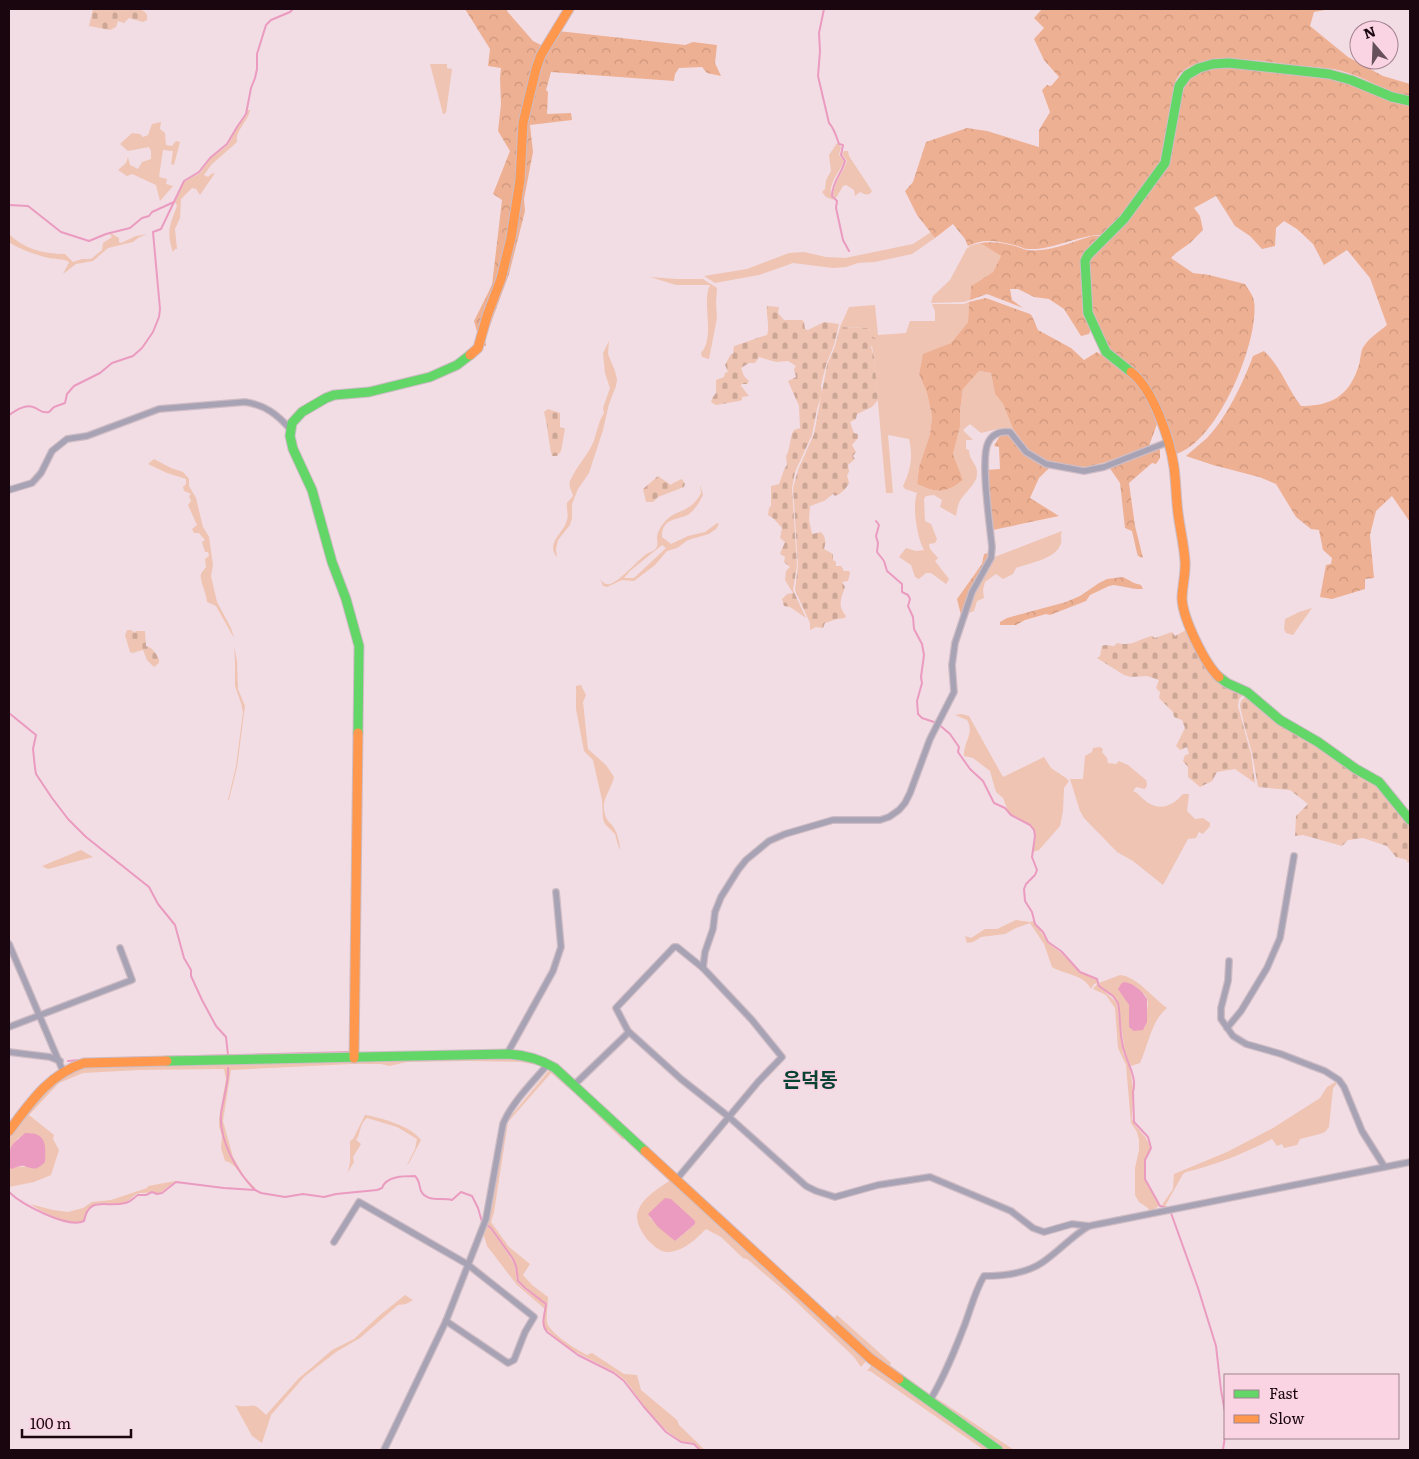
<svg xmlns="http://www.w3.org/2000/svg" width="1419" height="1459" font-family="Literata,'Noto Sans KR',serif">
<defs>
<pattern id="forest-crowns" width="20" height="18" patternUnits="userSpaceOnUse" patternTransform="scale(1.25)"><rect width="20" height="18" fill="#eeb092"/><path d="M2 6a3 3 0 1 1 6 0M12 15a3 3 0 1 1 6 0" fill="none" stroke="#cc967d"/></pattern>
<pattern id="cemetery-stones" width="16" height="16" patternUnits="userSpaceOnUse" patternTransform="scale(1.25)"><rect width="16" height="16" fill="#efc4b2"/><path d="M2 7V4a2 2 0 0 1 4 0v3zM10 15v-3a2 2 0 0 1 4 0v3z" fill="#cca798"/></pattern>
</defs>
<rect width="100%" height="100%" fill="#f2dde5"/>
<g fill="#efc4b2" fill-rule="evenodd">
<polygon points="430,64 447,64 447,68 452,69 446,113 443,114"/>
<path d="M247,110H250C248,122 235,130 237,142L211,165L204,175L208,177L211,174L215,173L200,195L196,189L192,188L181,199L180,218L175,229L177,249H175L173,252C166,231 170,225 177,206L175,202L184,182L200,173L210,159L228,145L237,127L247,115Z"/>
<polygon points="161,122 160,129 165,133 166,145 172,146 176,141 180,142 174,165 171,164 173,151 163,150 159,177 167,179 166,184 173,186 160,201 156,185 132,174 127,176 118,170 126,163 128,157 130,165 138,169 142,162 151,159 151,151 149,147 128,151 120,144 132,133 140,134 143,137 148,135 152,124"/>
<path d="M837,143L841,147L839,155L844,161C840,172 824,188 834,200L826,197L822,192L825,189L826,180L831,171L829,155Z"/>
<path d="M844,151H848L849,156L872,191C869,197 864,194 860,192L855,196L854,190L846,185L843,186L836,198L833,195C834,182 843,173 847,161L842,154Z"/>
<polygon points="931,232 935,238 912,254 875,262 858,263 846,267 833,268 793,263 759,275 715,283 704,276 747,269 789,253 804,252 826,257 845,258 913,244"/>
<path d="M9,234C24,249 44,254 65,254L73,262L82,259H91L102,250L103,243L112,237L110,234H112L119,238V242L121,243L136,236L147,234L138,238L133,242L108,248L93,261L76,264L63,274L69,262C63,258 56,260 49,258C36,255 22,250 10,243L9,241Z"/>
<polygon points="980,243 1001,256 993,272 971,286 970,300 964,302 931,303 933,296 950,280 967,248"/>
<path d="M650,277L677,279H703L717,288L716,303L717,318L709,359L702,357L701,353C716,337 701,302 710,285H676Z"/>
<path d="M969,302L968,322L951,343L923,355L919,374L927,393L932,416L930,434L919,467L917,484C937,493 945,494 963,480L953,454L960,427V411L963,389L979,371L991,373L995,394L1003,404L1013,429L1002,428L981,433L970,424L963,430L973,440H966V449L969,450C969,460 977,464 977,472C978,484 963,493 959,503C957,507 957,512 956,516L940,507L942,500L934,495L926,496L924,499L925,521L931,524L937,539L935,543L929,544L930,549L938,558L935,561L949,579L946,584L931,573H926L919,579L915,577L911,565L899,557L906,548L916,551L924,550C917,538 912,506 917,493L905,489L903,486C911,470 913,456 909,439L888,435L893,493H886L874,357C871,346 873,337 868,328L840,327L849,307L875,305L878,335L906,333L910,321H935V311L932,304H964Z"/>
<path d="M609,341L608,354L615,371L617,380L616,386L609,404L603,430L589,473L578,489L572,504V518L570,525L558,540L556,549L557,557C545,543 564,533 567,520C569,514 566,509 567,503L573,496C572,491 568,486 570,481C576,467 587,456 593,443C597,433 598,422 604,413L603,408L610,388L605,373L603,353Z"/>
<path d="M154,459L171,468L183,472L189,479V486L196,498L203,527L209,537L213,565L211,576L217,602L231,628L234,638L216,606L207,602C207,594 199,580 201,574C202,571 205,569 206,567L205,559L209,556L208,552H205L202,542L205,540L199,533H194L192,529L197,525L188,505L191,501L189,496L191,494L184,491L183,487L186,484V479L167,473L148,464Z"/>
<path d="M700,484L703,495C700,501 696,509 689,514C677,521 662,517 662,537L671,544L688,536L705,532L717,523L719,524L716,529L709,534L688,540L677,548L667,551L655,565L634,581L622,580L607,587L603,586L600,579C602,582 605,585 610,584C620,581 636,562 645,555C649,552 656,551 657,546C658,545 657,539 657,538C657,534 660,527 663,524C674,508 690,515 701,493ZM662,545L666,548L634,578H624L630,571Z"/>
<path d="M1062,531C1060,536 1062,539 1061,543C1057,559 1029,563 1016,568L1013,574L1003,579L996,574L985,582L983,590L984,598L977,601L974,611L966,614L973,593L992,558Z"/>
<polygon points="1312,608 1293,635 1286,633 1284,629 1285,619 1299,612"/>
<polygon points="234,646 237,661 238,689 245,706 237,767 229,800 228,800 236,766 243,712 241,703 235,686 235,661"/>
<path d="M581,685L586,695L583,702L588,749L606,765L614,777C612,786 606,794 604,803C603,808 605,818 609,822C610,824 613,825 614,828C618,834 619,843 621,851L618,845L615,834L605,824L603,819L602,800L593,760L584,751L576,709V686Z"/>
<path d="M961,714L969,716L1003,777L1044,757L1051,768L1066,778L1069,781L1064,788L1063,811L1060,826L1039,850L1033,852L1036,836L1034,830L1030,825L1011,815L1008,811L1003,798L996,792L990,771L973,758L964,756C963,742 975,734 967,720L955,715Z"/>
<path d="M1100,747L1103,749L1102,752L1107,758L1108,763L1116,764L1119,761L1128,765L1146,780L1147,785L1145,789L1136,787L1133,791C1138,793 1139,795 1142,798C1157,812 1171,808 1183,794H1189L1187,811L1195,819L1203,818L1210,823V826L1203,834L1199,832L1196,838L1188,839L1163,885L1133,861L1117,852L1084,818L1080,811L1070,779H1083L1085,756L1092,752L1093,748Z"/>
<polygon points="81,850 93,857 48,869 42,866"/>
<path d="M1016,920L1030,922L1034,921L1048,943L1060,952L1080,972L1097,980L1098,983L1094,984L1091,989C1083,974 1066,975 1052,967L1044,944L1030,923L1016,928L1005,934L981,937L973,942L967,943L965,936L971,938L985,929H997Z"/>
<path d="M1120,975C1136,976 1153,998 1167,1008C1151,1021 1148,1046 1140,1063L1131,1066L1125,1053L1118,1002L1113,996L1100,986L1099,983ZM1135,986L1146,996L1148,1003L1145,1027H1129L1130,1011L1128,1001Z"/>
<polygon points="1097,984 1117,1003 1123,1053 1130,1068 1133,1088 1132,1119 1135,1125 1146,1138 1150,1146 1150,1152 1144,1160 1145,1179 1159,1206 1150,1212 1148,1208 1139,1202 1135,1195 1135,1168 1139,1150 1139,1140 1137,1132 1131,1123 1126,1065 1118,1048 1115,1008 1106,995 1093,989"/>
<path d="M504,1058L532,1062L537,1065L521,1062L468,1061L407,1062L389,1066L381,1064H352L231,1070L223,1121L233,1157L244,1176L256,1189L252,1188C244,1180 235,1162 225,1161L221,1148L222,1136L219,1126V1119L226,1079L224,1069L139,1070L83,1073L59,1083L29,1115L54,1135L53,1139L59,1150L51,1175L34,1182L9,1187V1167C14,1168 19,1166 25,1167L41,1137L30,1133L18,1138L9,1152V1137L46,1090L64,1075L85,1068Z"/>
<path d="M551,1068L625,1136L623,1140L575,1094L551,1073L508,1122L494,1212L491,1222L509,1247L530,1264L523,1275L532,1285L548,1297C548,1304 546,1317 547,1322C549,1333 577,1350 587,1355L592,1353L624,1374L637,1375L641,1390L677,1420L679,1425L705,1450H701L695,1443L681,1441L667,1431L645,1407L625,1380L615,1372L570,1349L548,1331L544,1327L543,1322L547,1304L525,1288L519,1281L516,1266L513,1259L491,1227L487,1225L492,1208L506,1122Z"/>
<path d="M1337,1081L1338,1082L1333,1088L1329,1127L1325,1132L1320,1134L1300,1139L1297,1145L1284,1148L1282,1144L1277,1146L1272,1139C1245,1153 1216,1165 1186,1172L1183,1174L1165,1206L1162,1205L1173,1189L1174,1174L1227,1152L1273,1128L1320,1098L1327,1087Z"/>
<path d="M365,1115C382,1118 411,1126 421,1140L409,1163L407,1165L415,1149L417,1139L397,1127L367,1118C359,1124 361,1134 356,1140L361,1144L353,1157L354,1162L348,1172L350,1162V1141L353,1139Z"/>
<path d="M629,1141L867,1360L861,1367L854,1357L789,1295L747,1259L743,1258L721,1237L706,1229C696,1239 685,1250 670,1252C655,1254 632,1226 638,1211C643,1197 658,1189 669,1181L627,1142ZM649,1217L695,1224L675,1241Z"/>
<path d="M176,1181L161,1192L157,1194L152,1191C146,1194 142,1192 137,1194C131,1197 130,1201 124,1203C106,1206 87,1195 84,1221C69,1226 42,1212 30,1204L53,1210L68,1212L83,1208L92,1202L111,1200L147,1188L148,1186Z"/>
<polygon points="486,1226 490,1228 512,1260 515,1266 517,1282 524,1289 543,1302 545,1305 545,1309 517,1285 487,1246 483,1233"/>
<path d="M405,1295L413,1300L406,1304L398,1305L360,1338L336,1352L304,1377L271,1415L262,1443L252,1436L235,1405C254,1410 250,1398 266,1415L299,1378L310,1369L332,1350L354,1339L380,1315Z"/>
<polygon points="837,1315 891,1363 890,1365 931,1395 929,1396 887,1368 832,1320"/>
<polygon points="872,1364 993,1450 984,1450 870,1371 867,1371"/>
<polygon points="934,1397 944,1403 1014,1450 1004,1450 933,1401"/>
</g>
<g fill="url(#forest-crowns)">
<polygon points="465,9 508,9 507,11 533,41 543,46 533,68 516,191 499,279 478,335 474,321 492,285 502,200 493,194 510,151 498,131 501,104 500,78 501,68 488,66 490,49"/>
<path d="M1042,9H1324L1325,10L1314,12L1310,26L1348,57L1383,76L1410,84V97C1385,92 1364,76 1338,70C1324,67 1307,67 1292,65C1263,61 1208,52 1183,71C1180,73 1178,77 1176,80L1166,148L1162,161L1122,216L1102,235C1077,235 1055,250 1029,249C1024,249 1019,246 1014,245C998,241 983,238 968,246L965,239L953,224L935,238L917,215L905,191L913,182L926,142L967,128L987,131L1039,147V130L1050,112L1042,90L1047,85L1051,86L1059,77L1044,60L1034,39L1044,28L1034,18Z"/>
<polygon points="558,31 685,45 693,42 717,45 715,63 721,76 707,73 702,67 679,68 675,74 674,81 551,72 546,90 548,92 547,114 571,113 572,120 530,125 533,152 524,199 525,211 509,274 485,339 486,346 483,346 491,312 504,277 525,130 538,71"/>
<path d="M1243,66L1338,78L1362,87L1397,103L1410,106V522L1392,496L1376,511L1370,535L1374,578L1365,579V589L1332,599L1320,597L1326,565L1331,564L1332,558L1323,550L1319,530L1311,529L1296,517L1276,484L1259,477L1213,465L1186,456C1193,450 1200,444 1207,438C1227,417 1243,383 1253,356L1264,351C1281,367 1287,388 1301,406C1330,406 1348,397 1358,368C1361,361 1360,351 1364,346C1370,337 1380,331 1387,325L1370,278L1347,250L1324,265L1313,244L1297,229L1284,221L1276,228L1275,246L1262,249L1250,236L1235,226L1216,196L1194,208L1200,216L1203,230L1190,243L1176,253L1171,258L1193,273L1209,275L1245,284C1248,289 1253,295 1254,301C1260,341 1217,443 1176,454L1172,451C1167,432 1164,410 1153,393C1142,376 1126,366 1112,352C1091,331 1081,283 1092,255L1161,172L1183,83L1203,69Z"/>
<path d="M1092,236H1101L1087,251L1091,328L1089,334L1081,336L1064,309L1049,299L1034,297L1018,289H1010L1012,300L1023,308L987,294L970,300L971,286L993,272L1001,256L980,243L969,247L970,246C985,240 999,242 1015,246C1019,247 1023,249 1027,250C1048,253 1071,242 1092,236Z"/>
<path d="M986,298L1030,314L1032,316L1038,330L1071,348L1084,360L1097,352L1116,364L1142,385L1157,424L1149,446L1106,462L1087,467L1069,466L1047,461L1028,449L1013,429L1003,404L995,394L991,373L979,371L963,389L960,411V427L953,454L963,480C945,494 937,493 917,484L919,467L930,434L932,416L927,393L919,374L923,354L951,343L968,322L969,302Z"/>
<path d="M1001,434H1009C1021,449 1031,461 1050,467L1039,478L1030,498L1059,516L993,530L987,481V470L1000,469L999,447L994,446Z"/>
<polygon points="1160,447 1160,458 1156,464 1152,463 1129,483 1135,526 1143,558 1138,556 1137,553 1132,531 1125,528 1120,483 1109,467"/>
<polygon points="989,553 961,615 957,599 982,564 984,554"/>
<polygon points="1123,577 1134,583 1141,585 1143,589 1136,589 1114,585 1109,586 1090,595 1086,601 1050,615 1046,614 1025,620 1016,625 1000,625 1000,622 1007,618 1066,602 1080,596 1099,583 1107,579"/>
</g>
<g fill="url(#cemetery-stones)">
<path d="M93,9L141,10C146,12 148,14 147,20L143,22L129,18L124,23L118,21L116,27L110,30L89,26Z"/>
<path d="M767,306L779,307L778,313L784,320H802L804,322L805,329L808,330L824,322L839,324L834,345L826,365L821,385L822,394L817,409L812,435L795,472L792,488L797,565L793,590L806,618L790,607L784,606L782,599L787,594L793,593L785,580L786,571L790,567L784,562L785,557L780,554L785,542L780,538L782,528L774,519L768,515L769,508L771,506V486L779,484C782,477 783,470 787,465L786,456C791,448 789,438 794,430L800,428L799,406L788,381L796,377L794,369L796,366L788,361L776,362L759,357L755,363H749L741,368L744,376L749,381L747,384H742L741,386L749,396L742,397V400L739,401L716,405L711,402L713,397L716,393V380L724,377L725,373L728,372L725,365L731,354H733L734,346C746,343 755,338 767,335C770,326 766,316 767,306Z"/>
<path d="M840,327L868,328L872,336L876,339L871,347L874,357L878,400L872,407L857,414L856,419L850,422L854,433L858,434V438L852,445L856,452L853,456L855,459L848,465L849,472L847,475L849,483C846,489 841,494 835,496L833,494L824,501L810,506L809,520L812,534L821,532C826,537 826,543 824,549L833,554V560L836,562V566H841L844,571H849L850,573L848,581L842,582L845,587C841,599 837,605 846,616L845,618L837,619L825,623L823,628L816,627L810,630V623L795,590L798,566L793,488L798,470L814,434L827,365L835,346Z"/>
<path d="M548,409L560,413V427L565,429L561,451L557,456H552C548,441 548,426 544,412Z"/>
<polygon points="658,476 671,485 673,483 682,479 685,484 684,487 658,497 653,502 646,502 643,489"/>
<path d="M1188,629L1205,662L1244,694L1239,699L1238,706L1251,754L1255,783L1235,769L1217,772L1212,781L1200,787L1188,777V767L1183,761L1185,755L1189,754L1187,747L1180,750L1176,746L1185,728L1182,720L1174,717L1173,712L1159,698L1160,692L1156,688L1159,680L1147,676L1131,677L1124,675L1097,658L1100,656L1102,646L1105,645L1114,646L1117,643C1131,647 1139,639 1152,636L1155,638L1172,632L1175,636Z"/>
<path d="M127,630H131L135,633L136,631H145L146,646C152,647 157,654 159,660V663L154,667L147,660L143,650L132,653L130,652L125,635Z"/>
<polygon points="1247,695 1375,782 1410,823 1410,863 1407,862 1407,860 1396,857 1387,846 1363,838 1348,840 1342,846 1303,835 1295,836 1296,816 1308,804 1290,790 1258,787 1252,753 1244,724 1240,706 1241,701"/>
</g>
<g fill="#ea9bbf">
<path d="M1124,982C1134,983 1142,991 1147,999V1022L1143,1030L1134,1031L1129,1027V1005L1118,989L1121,984Z"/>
<path d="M25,1133C47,1132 46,1146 45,1162C36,1171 34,1169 24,1166C20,1165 15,1168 12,1169L9,1167C9,1144 10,1147 25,1133Z"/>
<polygon points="665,1198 671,1199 695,1221 695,1224 675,1241 658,1227 648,1214"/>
</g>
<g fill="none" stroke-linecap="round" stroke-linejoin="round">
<g stroke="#ea9bbf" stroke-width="2">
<path d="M824,9L819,33L820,51L818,76L829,123C834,128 837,138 839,144L843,145L841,155L845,161C842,173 832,182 832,196L837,201L836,208L843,240L849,251"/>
<polyline points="9,205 28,206 61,232 89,241 106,234 130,228 142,218 149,216 152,212 174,202"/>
<path d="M9,415C15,411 25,404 33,407C40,409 41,414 49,412L54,407L65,403L67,394L74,386L100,373L112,363L133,356L142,348L153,332L159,317L160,309L153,232L161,229L184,181L199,172L210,158L227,144L237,127L246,114L251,88L255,78L257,69V54L266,25L271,20L290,12L293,9"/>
<path d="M876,521L879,525L876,536L878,543L877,552L884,561L887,571L902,584V592L908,595L910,599L908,606L913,617L914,629L922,644L924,655L921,677L922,683L917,701L918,714L922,718L937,723L950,734L959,747L958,752L970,769L983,781L994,803L1005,808L1011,815L1030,825L1034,830L1035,836L1032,857L1037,870L1035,875L1026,884L1024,889L1025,901L1032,912L1035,924L1043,932L1048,942L1061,951L1080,972L1097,979L1099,986L1113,996L1118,1003C1121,1019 1119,1038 1125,1054C1129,1066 1137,1079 1133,1092L1134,1122L1148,1137L1151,1148L1145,1160V1179L1160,1206L1168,1208"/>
<polyline points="9,713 36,735 33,749 35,768 36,774 52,798 68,819 86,837 149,887 158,904 175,925 184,958 191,970 191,976 202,1000 216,1026 226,1037 228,1055"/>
<polyline points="123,1058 350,1052"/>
<polyline points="68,1061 80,1060"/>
<path d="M228,1068C229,1083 223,1098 221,1114C219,1141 237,1172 255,1190"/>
<path d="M9,1192C21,1204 68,1229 84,1221C89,1195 106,1208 125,1203C131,1202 133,1198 138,1195H146L152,1192L157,1194L162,1193L176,1182L224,1188L255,1190L261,1193L285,1197L303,1194L324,1197L336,1194L377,1190L382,1188C386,1176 404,1176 415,1176C420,1181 419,1186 421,1191C427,1203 443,1197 452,1200L461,1192L472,1196L478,1208L482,1222"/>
<polyline points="1171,1213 1198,1288 1216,1346 1221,1390 1225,1412"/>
<path d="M487,1225L491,1228L513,1259L516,1266L518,1281L525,1288L546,1304C545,1315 540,1323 547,1332L578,1355L614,1373L624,1381L644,1407L666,1432L681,1442L694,1444L700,1450"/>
<polyline points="1223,1450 1225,1436"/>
</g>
<g stroke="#cebcc4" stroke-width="8">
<g id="street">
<path d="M9,490L32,483L41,473L52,451L67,439L87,436L159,409L245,402C265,405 277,414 291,430"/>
<polyline points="9,944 63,1071"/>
<polyline points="1229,961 1228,981 1221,1008 1221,1019 1233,1036 1246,1044 1281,1054 1304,1063 1325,1071 1339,1080 1344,1087 1362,1131 1384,1166"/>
<path d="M703,968L705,952L713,929L715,912L721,897L738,870L746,860L769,841L785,834L833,820H880L889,817L899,810L905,803L910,793L930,739L954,692L952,665L955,643L972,592L991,558L992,547C990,526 980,459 988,443C992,434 1000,431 1010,432L1026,452L1046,464L1084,471L1104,467L1168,442"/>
<polyline points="9,1027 132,980 120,948"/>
<polyline points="1227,1028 1241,1011 1267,968 1280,938 1294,856"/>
<polyline points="628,1031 681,1079 729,1117 806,1186 816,1191 835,1197 878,1185 930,1177 1011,1211 1033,1228 1044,1232 1072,1224 1089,1226"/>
<polyline points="9,1052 50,1057 60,1061"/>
<polyline points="507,1054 553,971 561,947 556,892"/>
<polyline points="574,1085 627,1034 628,1031 616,1008 674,947 677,947 703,968 752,1020 782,1057 758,1082 676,1180"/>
<polyline points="334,1242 359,1202 467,1264 534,1317 525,1332 514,1360 508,1363 446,1321"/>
<path d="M929,1402C944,1378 955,1350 965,1324C971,1308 975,1291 984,1276C1004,1276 1026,1274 1043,1262C1059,1251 1072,1236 1089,1226L1410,1162"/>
<path d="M384,1450L446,1321L486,1219L503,1124C512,1102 533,1082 548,1064"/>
</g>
</g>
<g stroke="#cebcc4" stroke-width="11">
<g id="fast">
<polyline points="1131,372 1106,352 1088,313 1085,261 1088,255 1124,219 1165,163 1179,86 1187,75 1199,68 1213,64 1229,63 1329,74 1351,80 1392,97 1410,101"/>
<polyline points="1219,677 1227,683 1247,692 1280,720 1318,742 1356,769 1379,782 1410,820"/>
<polyline points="358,733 359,646 346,599 332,562 312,490 293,449 290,436 292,423 302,412 326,398 334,395 369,392 430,377 457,365 470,355"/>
<path d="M167,1061L507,1054C525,1055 540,1059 555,1068L645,1151"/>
<polyline points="899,1379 998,1450"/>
</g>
</g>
<g stroke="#cebcc4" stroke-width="11">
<g id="slow">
<polyline points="470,355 478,348 487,316 501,279 511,238 520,180 523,123 536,69 541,55 569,9"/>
<path d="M1131,372C1153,389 1170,439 1174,467C1176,482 1176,497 1178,513C1180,529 1184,545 1185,561C1186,574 1182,586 1182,599C1183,619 1205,664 1219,677"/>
<polyline points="354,1058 358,733"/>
<path d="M9,1131C30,1103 49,1074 84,1063L167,1061"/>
<polyline points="645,1151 871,1359 899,1379"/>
</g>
</g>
<use href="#street" stroke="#a8a2b5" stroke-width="5.5"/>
<use href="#fast" stroke="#63d668" stroke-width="9"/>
<use href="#slow" stroke="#ff974d" stroke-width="9"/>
</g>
<g text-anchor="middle" stroke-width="4" stroke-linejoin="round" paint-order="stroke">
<g font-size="20" font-weight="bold" fill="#094133" stroke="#fbd4e3">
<text x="810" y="1087">은덕동</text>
</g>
</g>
<rect width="1419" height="1459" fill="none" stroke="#1a060f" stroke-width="20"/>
<rect x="1224" y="1374" width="175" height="65" fill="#fbd4e3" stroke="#a1828e"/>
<rect x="1234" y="1390" width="25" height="8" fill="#63d668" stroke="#a1828e"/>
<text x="1269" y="1399" font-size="15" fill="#1a060f">Fast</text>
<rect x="1234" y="1415" width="25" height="8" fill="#ff974d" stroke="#a1828e"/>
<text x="1269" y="1424" font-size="15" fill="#1a060f">Slow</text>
<g transform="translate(1374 45) rotate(341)"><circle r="24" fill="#fbd4e3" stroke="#a1828e"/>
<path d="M0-4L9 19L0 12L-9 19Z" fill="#66515a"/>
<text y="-8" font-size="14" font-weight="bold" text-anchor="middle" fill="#1a060f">N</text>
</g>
<path d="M22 1429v8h109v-8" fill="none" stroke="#1a060f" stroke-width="2.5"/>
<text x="30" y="1429" font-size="15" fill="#1a060f" stroke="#fbd4e3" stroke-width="4" paint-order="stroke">100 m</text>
</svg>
